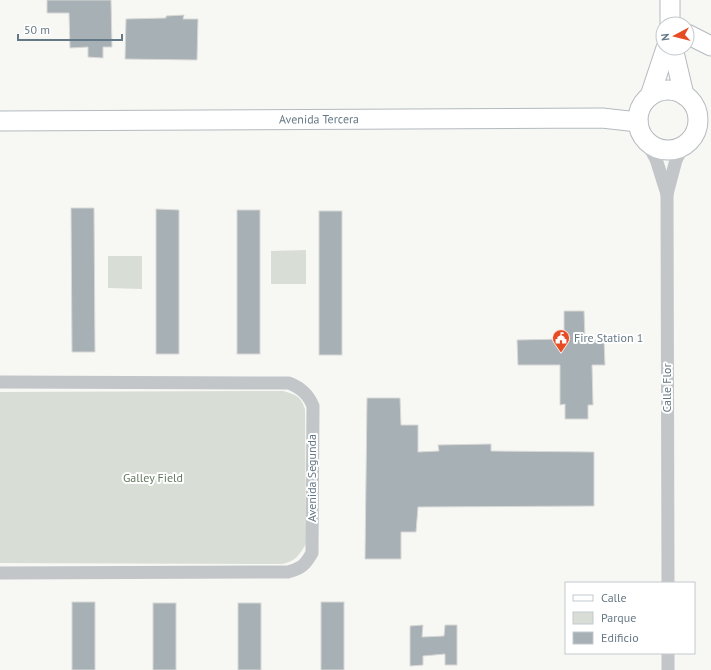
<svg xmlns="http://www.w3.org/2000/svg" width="711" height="670" font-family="'PT Sans',sans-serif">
<rect width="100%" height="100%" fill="#f7f7f4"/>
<g fill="#d8ded5">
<polygon points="306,250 306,284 271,284 271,251"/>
<polygon points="108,256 142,256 142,289 108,288"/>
<path d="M283,391C296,395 300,395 305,409L306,544C299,555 295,562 282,564L0,563V392Z"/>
</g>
<g fill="#a7b0b5" stroke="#d8d8d6">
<polygon points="47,0 111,0 112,47 103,47 103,58 88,57 88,47 70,48 69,13 47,13"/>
<polygon points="184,15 183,19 198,19 197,60 125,59 126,19 166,18 166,16"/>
<polygon points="71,208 94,208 95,352 72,352"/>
<polygon points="156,209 179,210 179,354 156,354"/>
<rect x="237" y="210" width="23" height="144"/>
<rect x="319" y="211" width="23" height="144"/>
<polygon points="564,311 584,311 585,340 604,340 605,365 592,365 593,405 588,405 588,419 565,419 565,404 560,405 560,365 518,365 517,340 564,339"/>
<polygon points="367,398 400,398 401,425 418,425 418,452 439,451 438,445 491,444 491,451 594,452 594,506 418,507 416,532 401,532 401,559 365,559"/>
<rect x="72" y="602" width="23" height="68"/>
<rect x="321" y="602" width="23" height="68"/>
<rect x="153" y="603" width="23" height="67"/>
<rect x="238" y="603" width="23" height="67"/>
<polygon points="423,625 422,637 444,636 445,625 457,625 457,665 445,665 445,654 423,656 423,665 410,666 410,626"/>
</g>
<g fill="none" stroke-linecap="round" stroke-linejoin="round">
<g stroke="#b4babe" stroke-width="21">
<g id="secondary">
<polyline points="670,24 670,0"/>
<polyline points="687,34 711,46"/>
<polyline points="673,48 684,95"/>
<circle cx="668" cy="120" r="30"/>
<polyline points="650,96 666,48"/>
<path id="s1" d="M0,121L602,118L638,122"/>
</g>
</g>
<g stroke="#c2c6c9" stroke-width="13">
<polyline points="646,141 656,159 667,194"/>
<path d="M0,382L289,383C301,388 308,394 313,406L312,553C305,565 302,568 288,572L0,573"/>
<polyline points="668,583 667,194 676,160 683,146"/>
<polyline points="668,653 668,670"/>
</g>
<use href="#secondary" stroke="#fff" stroke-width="19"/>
</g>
<defs>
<g id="civic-pin" transform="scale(0.9)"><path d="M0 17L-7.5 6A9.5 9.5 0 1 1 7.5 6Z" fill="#e64d24" stroke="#fff"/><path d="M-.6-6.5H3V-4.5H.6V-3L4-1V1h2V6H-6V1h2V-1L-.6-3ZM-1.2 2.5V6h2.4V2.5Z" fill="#fff"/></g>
</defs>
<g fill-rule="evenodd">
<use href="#civic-pin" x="561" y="338"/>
</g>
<g text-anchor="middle" stroke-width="4" stroke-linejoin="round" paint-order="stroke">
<g font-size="12" fill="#657885" stroke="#fff">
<text dy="4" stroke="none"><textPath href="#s1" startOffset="319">Avenida Tercera</textPath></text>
<text transform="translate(667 388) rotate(-90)" y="4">Calle Flor</text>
<text transform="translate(312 478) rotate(-90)" y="4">Avenida Segunda</text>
</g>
<g font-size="12" fill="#657885" stroke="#fff" text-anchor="start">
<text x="574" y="342">Fire Station 1</text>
</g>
<g font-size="12" fill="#667760" stroke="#fff">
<text x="153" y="482">Galley Field</text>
</g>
</g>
<rect x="565" y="582" width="130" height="72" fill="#ffffff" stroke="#c1c9ce"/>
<rect x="573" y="595" width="20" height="6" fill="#ffffff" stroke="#c1c9ce"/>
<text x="601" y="602" font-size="12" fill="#657885">Calle</text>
<rect x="573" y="612" width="20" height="12" fill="#d8ded5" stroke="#c1c9ce"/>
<text x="601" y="622" font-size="12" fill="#657885">Parque</text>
<rect x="573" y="632" width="20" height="12" fill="#a7b0b5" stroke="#c1c9ce"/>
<text x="601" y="642" font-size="12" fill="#657885">Edificio</text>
<g transform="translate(675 36) rotate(263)"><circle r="19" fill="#ffffff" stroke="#c1c9ce"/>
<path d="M0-3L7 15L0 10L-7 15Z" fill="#e64d24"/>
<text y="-6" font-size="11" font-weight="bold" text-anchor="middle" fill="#657885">N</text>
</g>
<path d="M18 34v6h104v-6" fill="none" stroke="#657885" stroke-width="2"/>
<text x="24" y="34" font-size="12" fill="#657885" stroke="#ffffff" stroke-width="3" paint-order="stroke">50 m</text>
</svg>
